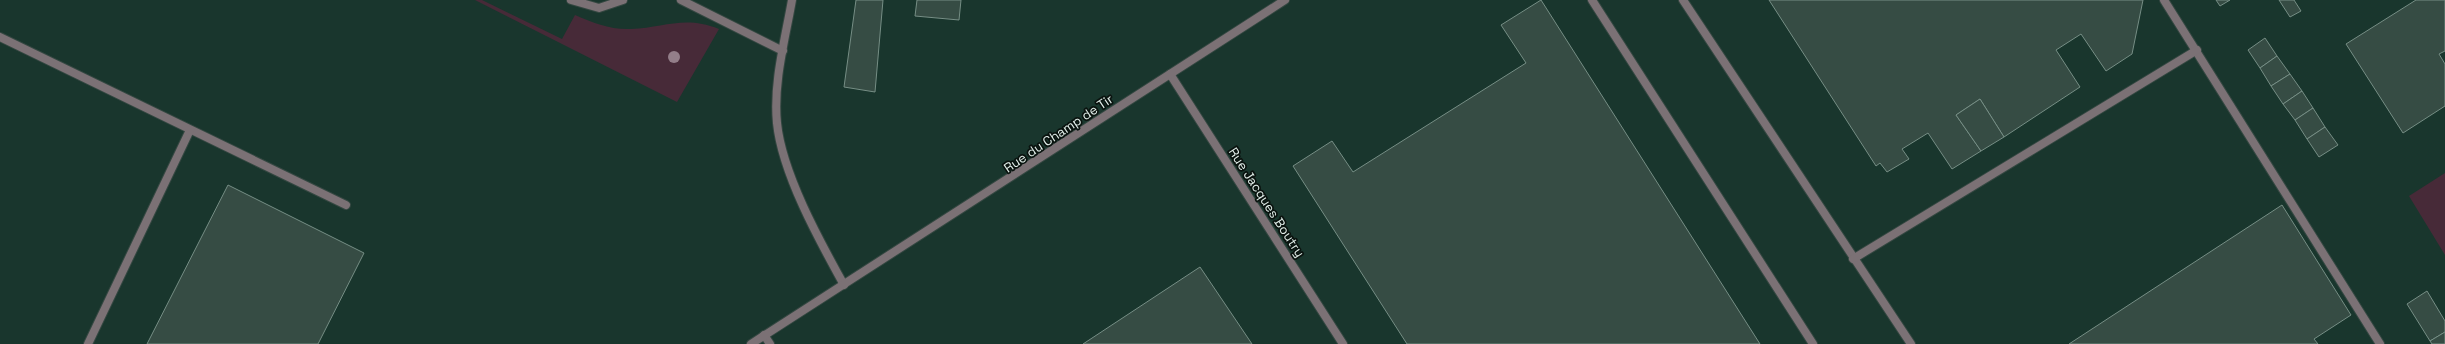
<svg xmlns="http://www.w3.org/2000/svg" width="2445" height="344" font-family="'Space Grotesk',sans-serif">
<rect width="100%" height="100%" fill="#182c25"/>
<rect fill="#19362d" x="0" y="0" width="2445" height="344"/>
<g fill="#472a38">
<path d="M475,0H482L562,39L575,15C593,23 611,30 631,29C664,28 684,15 719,29L677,102Z"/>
<polygon points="2445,173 2445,255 2409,196"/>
</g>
<g fill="#364c44" stroke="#768e85">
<polygon points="856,0 883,0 875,92 844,87"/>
<polygon points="917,0 961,0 959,20 915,16"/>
<polygon points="1541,0 1760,344 1407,344 1293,166 1332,141 1353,172 1526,63 1501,25"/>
<polygon points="1769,0 2143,0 2132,54 2106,71 2081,34 2056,50 2080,87 2004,137 1980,99 1956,115 1981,151 1952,169 1928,133 1902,149 1909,159 1887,172 1880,163 1876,166"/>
<polygon points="2216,0 2230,0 2220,6"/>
<polygon points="2279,0 2294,0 2301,11 2290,17"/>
<polygon points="2416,0 2445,0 2445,51 2439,54 2445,64 2445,106 2403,133 2346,44"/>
<polygon points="2265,38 2277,56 2260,68 2248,50"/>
<polygon points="2277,56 2290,74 2271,86 2260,68"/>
<polygon points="2290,74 2302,91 2283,104 2271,86"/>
<polygon points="2302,91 2313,108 2295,120 2283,104"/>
<polygon points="1980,99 2004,137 1981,151 1956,115"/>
<polygon points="2313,108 2325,127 2307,139 2295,120"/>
<polygon points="2325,127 2338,145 2319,157 2307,139"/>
<polygon points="228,185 364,253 318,344 147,344"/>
<polygon points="2282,205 2351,315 2314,339 2318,344 2069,344"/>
<polygon points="1200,267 1252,344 1083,344"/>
<polygon points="2427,291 2445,321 2445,332 2430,341 2407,304"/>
<polygon points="2445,332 2445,344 2432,344 2430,341"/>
</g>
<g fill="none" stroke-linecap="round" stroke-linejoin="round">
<g stroke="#344741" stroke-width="10">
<g id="lane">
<polyline points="571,0 599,8 623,0"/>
<polyline points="681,0 783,51"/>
<polyline points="1592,0 1813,344"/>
<polyline points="1683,0 1911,344"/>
<polyline points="2164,0 2380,344"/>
<polyline points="0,37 346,205"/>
<polyline points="1853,259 2197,50"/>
<polyline points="764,335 770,344"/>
<polyline points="88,344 190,130"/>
</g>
</g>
<g stroke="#344741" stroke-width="10">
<g id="street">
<path d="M792,0C785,40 773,83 777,123C782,173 819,240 844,285"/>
<polyline points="1170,74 1343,344"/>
<polyline points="751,344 1285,0"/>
</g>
</g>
<use href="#lane" stroke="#7b7175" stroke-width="8"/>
<use href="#street" stroke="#7b7175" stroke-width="8"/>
</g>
<circle fill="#937e89" cx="674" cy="57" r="6"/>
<g text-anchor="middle" stroke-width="3.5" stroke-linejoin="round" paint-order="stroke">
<g font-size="13" fill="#e2efea" stroke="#0a130f">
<text transform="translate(1058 133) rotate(-34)" y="5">Rue du Champ de Tir</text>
<text transform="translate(1267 202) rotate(57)" y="5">Rue Jacques Boutry</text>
</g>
</g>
</svg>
